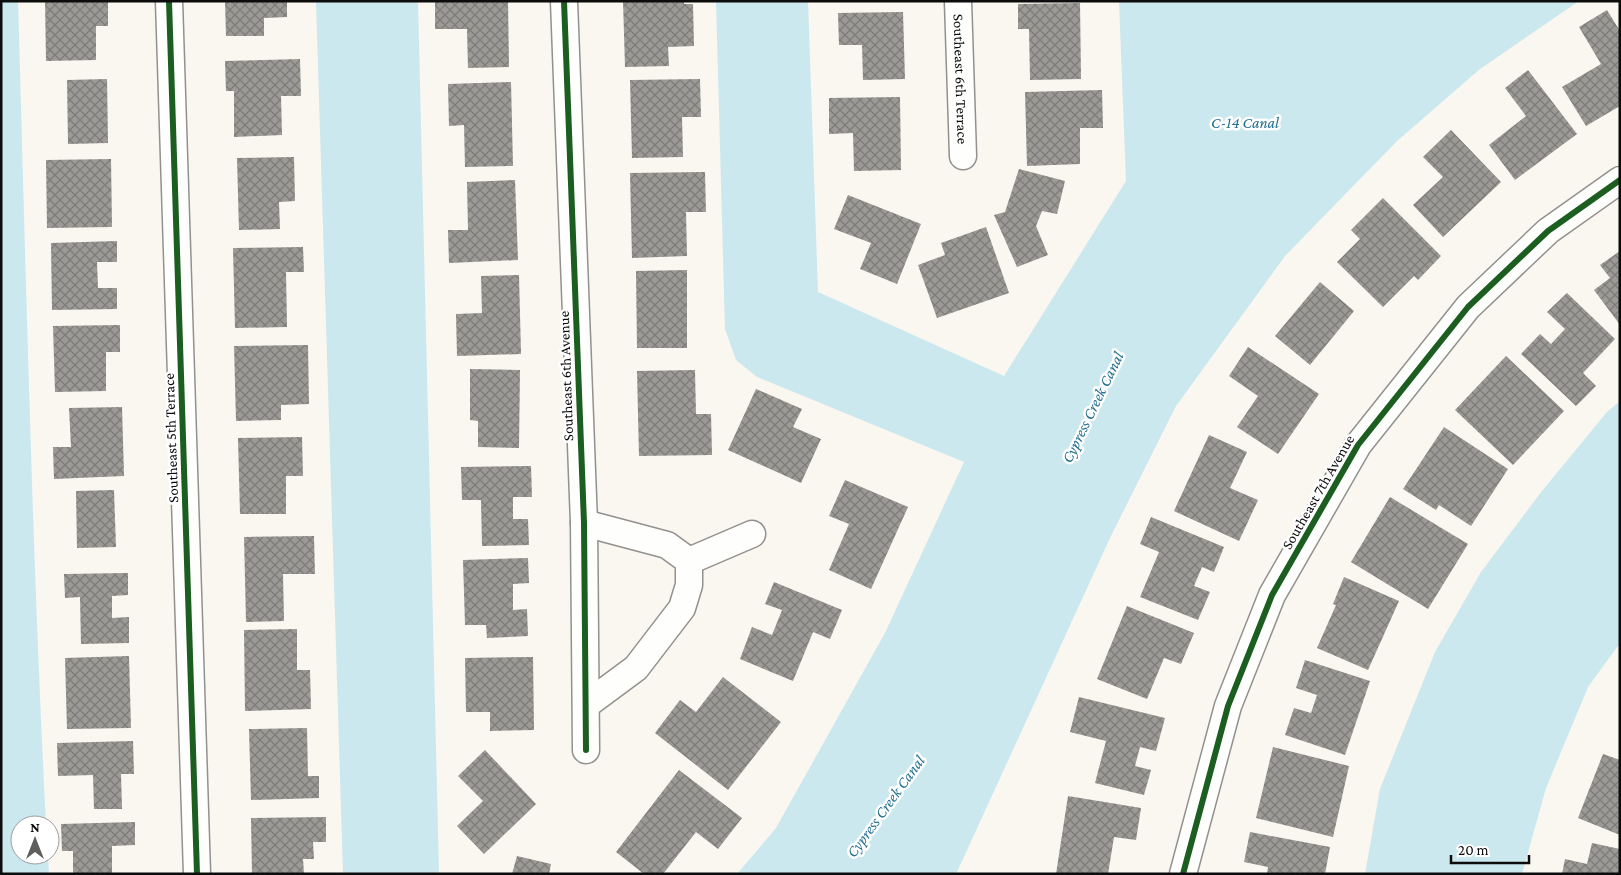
<svg xmlns="http://www.w3.org/2000/svg" width="1621" height="875" font-family="'Crimson Pro',serif">
<defs>
<pattern id="building-cross-hatch" width="8" height="8" patternUnits="userSpaceOnUse" patternTransform="scale(1.25)"><rect width="8" height="8" fill="#9c9a96"/><path d="M0 0l8 8M0 8l8-8" fill="none" stroke="#7e7c79"/></pattern>
</defs>
<rect width="100%" height="100%" fill="#faf6f0"/>
<g fill="#cbe8ef">
<path d="M1,1H18C26,276 32,551 46,825H20V855H48L49,874H1Z"/>
<polygon points="316,1 418,1 439,874 343,874"/>
<polygon points="716,1 808,1 818,292 1004,376 1126,181 1119,1 1579,1 1480,69 1397,141 1285,256 1176,406 1110,538 957,872 955,874 737,874 776,828 885,633 964,462 757,377 736,360 725,329"/>
<polygon points="1620,401 1620,643 1588,687 1546,788 1522,874 1365,874 1380,789 1435,652 1481,572 1542,491 1607,412"/>
</g>
<g fill="url(#building-cross-hatch)">
<polygon points="45,1 108,1 108,26 96,26 96,60 46,61"/>
<polygon points="225,1 287,1 287,17 264,18 264,36 226,36"/>
<polygon points="435,1 508,1 509,67 468,68 467,29 435,29"/>
<polygon points="623,1 684,1 684,4 693,4 694,46 668,47 669,66 625,67"/>
<polygon points="1080,3 1081,79 1030,80 1029,29 1018,29 1018,4"/>
<polygon points="1607,10 1620,31 1620,106 1586,126 1562,87 1601,64 1579,27"/>
<polygon points="903,12 905,79 863,80 862,45 839,45 838,13"/>
<polygon points="300,59 301,96 281,96 282,135 234,137 234,91 226,91 225,61"/>
<polygon points="1528,70 1577,134 1515,180 1489,145 1526,116 1505,88"/>
<polygon points="107,79 108,143 68,144 67,80"/>
<polygon points="700,79 701,117 682,117 683,157 632,158 630,80"/>
<polygon points="511,82 513,166 465,167 464,125 449,126 448,84"/>
<polygon points="1102,90 1103,128 1080,128 1080,164 1027,166 1025,92"/>
<polygon points="900,97 901,170 854,171 853,133 829,134 829,98"/>
<polygon points="1451,130 1501,182 1443,237 1413,205 1443,177 1423,157"/>
<polygon points="294,157 295,201 279,202 280,229 239,230 237,158"/>
<polygon points="111,159 112,227 47,228 46,160"/>
<polygon points="1019,169 1065,181 1057,214 1042,211 1036,226 1048,255 1017,267 994,215 1005,212"/>
<polygon points="705,172 706,212 686,212 687,256 632,258 630,173"/>
<polygon points="515,180 518,260 449,263 448,230 468,230 467,182"/>
<polygon points="848,195 921,224 897,284 860,269 871,243 834,229"/>
<polygon points="1383,198 1441,256 1418,280 1414,276 1383,307 1337,262 1360,239 1351,230"/>
<polygon points="986,227 1009,293 937,318 918,265 945,255 941,243"/>
<polygon points="117,241 117,262 97,262 98,288 117,288 117,309 52,310 51,243"/>
<polygon points="303,247 304,272 286,272 287,327 235,328 233,248"/>
<polygon points="1620,251 1620,325 1594,290 1610,278 1600,265"/>
<polygon points="687,270 687,348 637,348 636,271"/>
<polygon points="519,275 521,354 457,356 456,314 482,313 481,276"/>
<polygon points="1320,282 1354,311 1310,365 1275,336"/>
<polygon points="1567,293 1615,339 1583,373 1596,386 1576,406 1521,354 1540,334 1551,344 1565,329 1547,312"/>
<polygon points="120,325 120,352 106,352 106,391 55,392 53,326"/>
<polygon points="308,345 309,404 281,405 281,420 236,421 234,346"/>
<polygon points="1248,347 1319,394 1278,454 1237,427 1258,396 1229,376"/>
<polygon points="1506,356 1564,411 1513,465 1455,410"/>
<polygon points="470,369 520,370 519,448 478,447 478,421 470,420"/>
<polygon points="695,370 696,414 711,414 712,455 639,456 637,371"/>
<polygon points="756,389 802,409 793,427 821,439 801,483 728,450"/>
<polygon points="122,407 124,476 54,479 53,447 71,447 69,408"/>
<polygon points="1444,427 1508,469 1471,526 1439,505 1436,510 1403,489"/>
<polygon points="1209,435 1247,452 1230,488 1258,500 1239,541 1174,511"/>
<polygon points="302,437 303,476 286,476 286,514 240,514 238,438"/>
<polygon points="531,466 532,497 513,497 513,519 528,519 529,545 482,546 481,500 462,500 461,467"/>
<polygon points="845,480 908,507 871,589 829,570 849,524 829,516"/>
<polygon points="114,490 116,547 77,548 76,491"/>
<polygon points="1390,497 1468,544 1428,609 1351,562"/>
<polygon points="1151,517 1224,547 1214,572 1202,567 1194,586 1210,592 1198,620 1140,597 1159,552 1140,544"/>
<polygon points="314,536 315,574 283,574 284,621 246,622 244,537"/>
<polygon points="528,558 529,583 513,584 513,610 527,609 528,636 487,638 486,625 465,625 463,560"/>
<polygon points="128,573 128,595 112,596 112,618 129,617 129,643 81,644 80,597 65,598 64,574"/>
<polygon points="1344,577 1399,601 1368,670 1317,648 1336,605 1333,604"/>
<polygon points="774,582 842,610 830,639 813,632 793,681 740,659 752,627 772,635 782,610 765,604"/>
<polygon points="1127,606 1194,633 1181,664 1164,658 1147,699 1097,679"/>
<polygon points="297,629 297,670 310,670 311,709 245,711 244,630"/>
<polygon points="129,656 131,728 67,729 65,658"/>
<polygon points="533,657 534,730 490,731 490,712 466,712 465,658"/>
<polygon points="1305,660 1370,681 1345,755 1285,735 1294,708 1311,713 1317,695 1296,688"/>
<polygon points="723,677 781,722 728,790 655,733 680,700 696,712"/>
<polygon points="1079,697 1165,718 1156,751 1140,747 1135,766 1151,770 1144,795 1095,783 1106,741 1070,732"/>
<polygon points="307,728 308,776 319,776 319,798 251,800 249,729"/>
<polygon points="133,741 134,774 121,774 122,809 94,809 93,775 58,776 57,743"/>
<polygon points="1273,747 1349,766 1333,837 1256,818"/>
<polygon points="485,750 536,804 484,854 457,826 483,801 458,776"/>
<polygon points="1603,754 1620,760 1620,835 1578,818"/>
<polygon points="679,770 742,818 718,849 696,832 663,874 644,874 616,852"/>
<polygon points="1068,796 1141,808 1136,840 1114,837 1108,874 1056,874"/>
<polygon points="326,817 326,842 313,842 314,859 303,859 304,874 252,874 251,818"/>
<polygon points="135,822 135,845 112,846 112,874 73,874 73,851 62,851 61,824"/>
<polygon points="1250,832 1330,847 1325,874 1267,874 1268,867 1244,862"/>
<polygon points="1592,843 1620,849 1620,874 1562,874 1565,859 1587,864"/>
<polygon points="517,856 551,864 549,874 512,874"/>
</g>
<g fill="none" stroke-linecap="round" stroke-linejoin="round">
<g stroke="#93918f" stroke-width="29">
<g id="street">
<polyline points="169,1 197,874"/>
<polyline points="564,1 584,523 586,750"/>
<path id="s1" d="M958,1L963,156"/>
<polyline points="584,523 667,545 689,561 689,585 682,608 636,668 586,705"/>
<polyline points="689,561 752,534"/>
<polyline points="1183,874 1228,706 1272,595 1358,445 1468,307 1548,231 1620,180"/>
</g>
</g>
<use href="#street" stroke="#fefefd" stroke-width="26"/>
<g stroke="#fff" stroke-width="9">
<g id="cycleway">
<polyline points="169,1 197,874"/>
<polyline points="564,1 584,523 586,750"/>
<polyline points="1183,874 1228,706 1272,595 1358,445 1468,307 1548,231 1620,180"/>
</g>
</g>
<use href="#cycleway" stroke="#1b5e20" stroke-width="6"/>
</g>
<g text-anchor="middle" stroke-width="5" stroke-linejoin="round" paint-order="stroke">
<g font-size="15" fill="#0c0c0c" stroke="#fff">
<text dy="5" stroke="none"><textPath href="#s1" startOffset="78">Southeast 6th Terrace</textPath></text>
<text transform="translate(566 376) rotate(-92)" y="5">Southeast 6th Avenue</text>
<text transform="translate(171 438) rotate(-92)" y="5">Southeast 5th Terrace</text>
<text transform="translate(1318 492) rotate(-60)" y="5">Southeast 7th Avenue</text>
</g>
<g font-size="16" font-style="italic" fill="#237090" stroke="#fff">
<text x="1245" y="128">C-14 Canal</text>
<text transform="translate(1092 407) rotate(-64)" y="6">Cypress Creek Canal</text>
<text transform="translate(885 806) rotate(-54)" y="6">Cypress Creek Canal</text>
</g>
</g>
<rect width="1621" height="875" fill="none" stroke="#0c0c0c" stroke-width="5"/>
<g transform="translate(35 840)"><circle r="24" fill="#ffffff" stroke="#9e9e9e"/>
<path d="M0-4L9 19L0 12L-9 19Z" fill="#5f5e5c"/>
<text y="-8" font-size="14" font-weight="bold" text-anchor="middle" fill="#0c0c0c">N</text>
</g>
<path d="M1451 855v8h78v-8" fill="none" stroke="#0c0c0c" stroke-width="2.5"/>
<text x="1458" y="855" font-size="15" fill="#0c0c0c" stroke="#ffffff" stroke-width="4" paint-order="stroke">20 m</text>
</svg>
